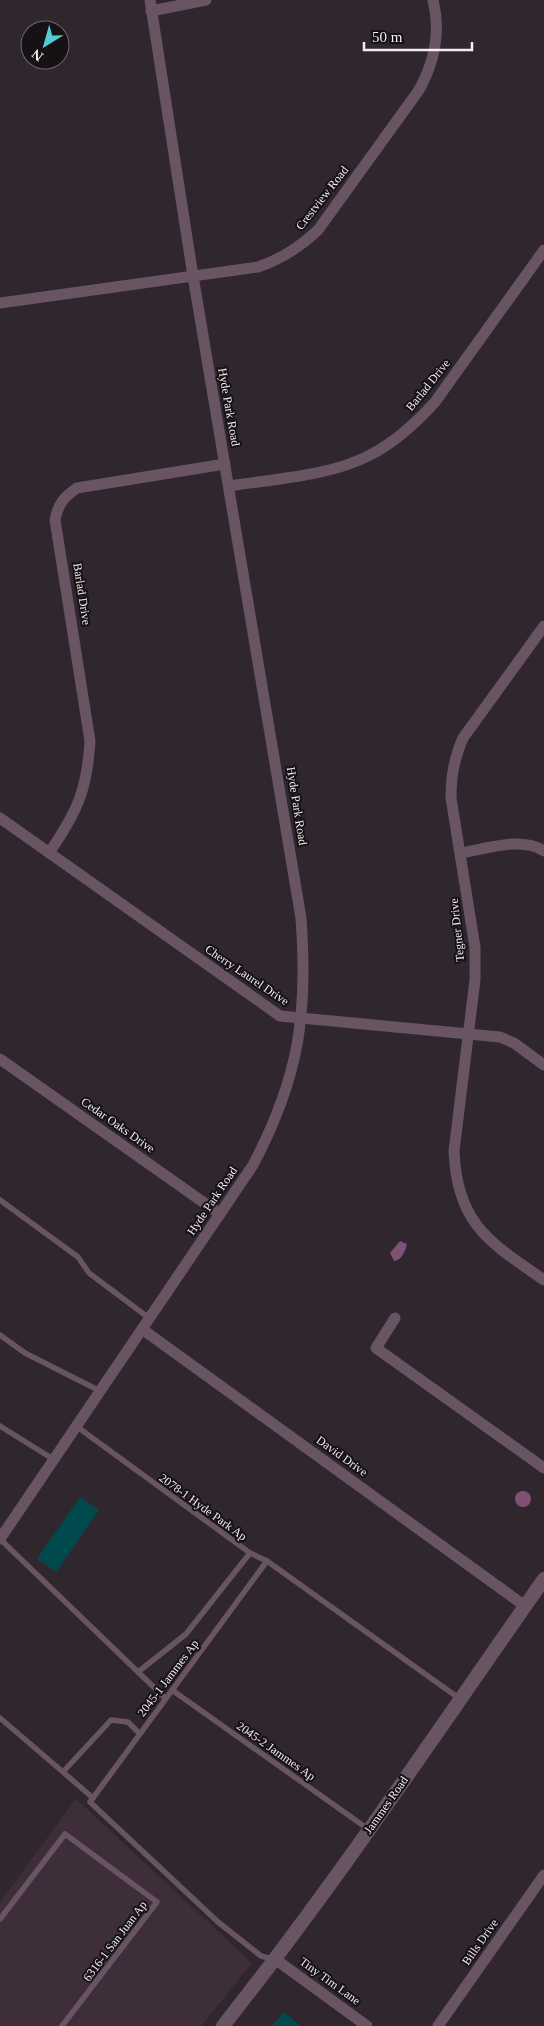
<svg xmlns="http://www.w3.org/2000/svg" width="544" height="2026" font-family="Georgia,serif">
<rect width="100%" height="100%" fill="#30272e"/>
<polygon fill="#3d2e3a" points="76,1799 252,1963 201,2026 0,2026 0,1902"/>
<g fill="#7e5175">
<path d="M400,1241L407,1244C406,1250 401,1261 394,1261L390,1253Z"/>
<circle cx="523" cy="1499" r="8"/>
</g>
<g fill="#00494d">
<polygon points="80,1497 99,1510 56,1572 37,1559"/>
<polygon points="284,2012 301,2026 272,2026"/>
</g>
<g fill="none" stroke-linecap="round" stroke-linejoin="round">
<g stroke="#685463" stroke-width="5.5">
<polyline points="0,1200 78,1257 89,1273 149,1318"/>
<polyline points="0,1335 25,1353 100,1391"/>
<polyline points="0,1426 53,1459"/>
<polyline points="76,1426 250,1553 267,1561"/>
<polyline points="0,1539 165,1698"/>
<polyline points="138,1672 186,1634 250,1553"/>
<polyline points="172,1690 368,1829"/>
<polyline points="0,1718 63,1772 111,1720 128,1722 139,1733"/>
<polyline points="63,1772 93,1798"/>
<polyline points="0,1919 65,1834 157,1902 62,2026"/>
<polyline points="273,1959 261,1956 218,1922 90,1802 267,1561 460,1699"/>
</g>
<g stroke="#685463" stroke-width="11">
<polyline points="151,11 206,0"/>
<path d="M0,303L258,267C282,259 300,247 318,230L419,90C435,61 441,32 433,0"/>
<path d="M229,486C273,479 331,476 370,455C396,442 416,423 435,402L544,250"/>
<path d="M544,626L463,738C454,759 451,776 451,798L475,947V980L454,1151C457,1224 489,1242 544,1280"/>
<polyline points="0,818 280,1016 500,1037 514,1043 544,1065"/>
<path d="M49,853C77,812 87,791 90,741L55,520C58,504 64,497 77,488L225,464"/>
<path d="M461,853C485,849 522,836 544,851"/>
<polyline points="0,1059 220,1214"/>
<polyline points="395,1318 376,1348 544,1468"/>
<polyline points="142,1329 525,1606"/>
<path d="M0,1539L253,1165C299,1078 308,1015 301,918L193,276L150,0"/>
<polyline points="275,1959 367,2026"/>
<polyline points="438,2026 544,1875"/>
</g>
<path stroke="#685463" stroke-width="14" d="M223,2026C337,1882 439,1729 544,1579"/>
</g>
<g text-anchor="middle" stroke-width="4" stroke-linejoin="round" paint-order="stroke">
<g font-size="12" fill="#f4edf2" stroke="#151114">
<text transform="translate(322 198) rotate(-52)" y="4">Crestview Road</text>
<text transform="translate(428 385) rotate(-51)" y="4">Barlad Drive</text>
<text transform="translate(229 407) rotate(80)" y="4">Hyde Park Road</text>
<text transform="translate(82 594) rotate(81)" y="4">Barlad Drive</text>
<text transform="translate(297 806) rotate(81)" y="4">Hyde Park Road</text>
<text transform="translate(457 930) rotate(-96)" y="4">Tegner Drive</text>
<text transform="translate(247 975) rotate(34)" y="4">Cherry Laurel Drive</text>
<text transform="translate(118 1125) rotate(35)" y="4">Cedar Oaks Drive</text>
<text transform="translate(212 1201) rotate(-56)" y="4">Hyde Park Road</text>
<text transform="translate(342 1456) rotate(36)" y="4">David Drive</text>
<text transform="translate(203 1507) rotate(36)" y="4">2078-1 Hyde Park Ap</text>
<text transform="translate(168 1678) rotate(-53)" y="4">2045-1 Jammes Ap</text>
<text transform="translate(276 1751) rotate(35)" y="4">2045-2 Jammes Ap</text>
<text transform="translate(386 1805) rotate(-55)" y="4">Jammes Road</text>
<text transform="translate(115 1941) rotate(-53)" y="4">6316-1 San Juan Ap</text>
<text transform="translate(480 1942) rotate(-55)" y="4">Bills Drive</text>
<text transform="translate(330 1981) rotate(36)" y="4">Tiny Tim Lane</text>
</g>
</g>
<g transform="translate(45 45) rotate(217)"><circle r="24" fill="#151114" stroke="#6e696d"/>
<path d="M0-4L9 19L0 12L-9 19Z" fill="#51ccd3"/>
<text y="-8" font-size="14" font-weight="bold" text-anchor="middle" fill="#f4edf2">N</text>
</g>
<path d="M364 42v8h108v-8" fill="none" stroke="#f4edf2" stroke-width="2.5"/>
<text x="372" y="42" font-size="15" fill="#f4edf2" stroke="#151114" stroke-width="4" paint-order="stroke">50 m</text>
</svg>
